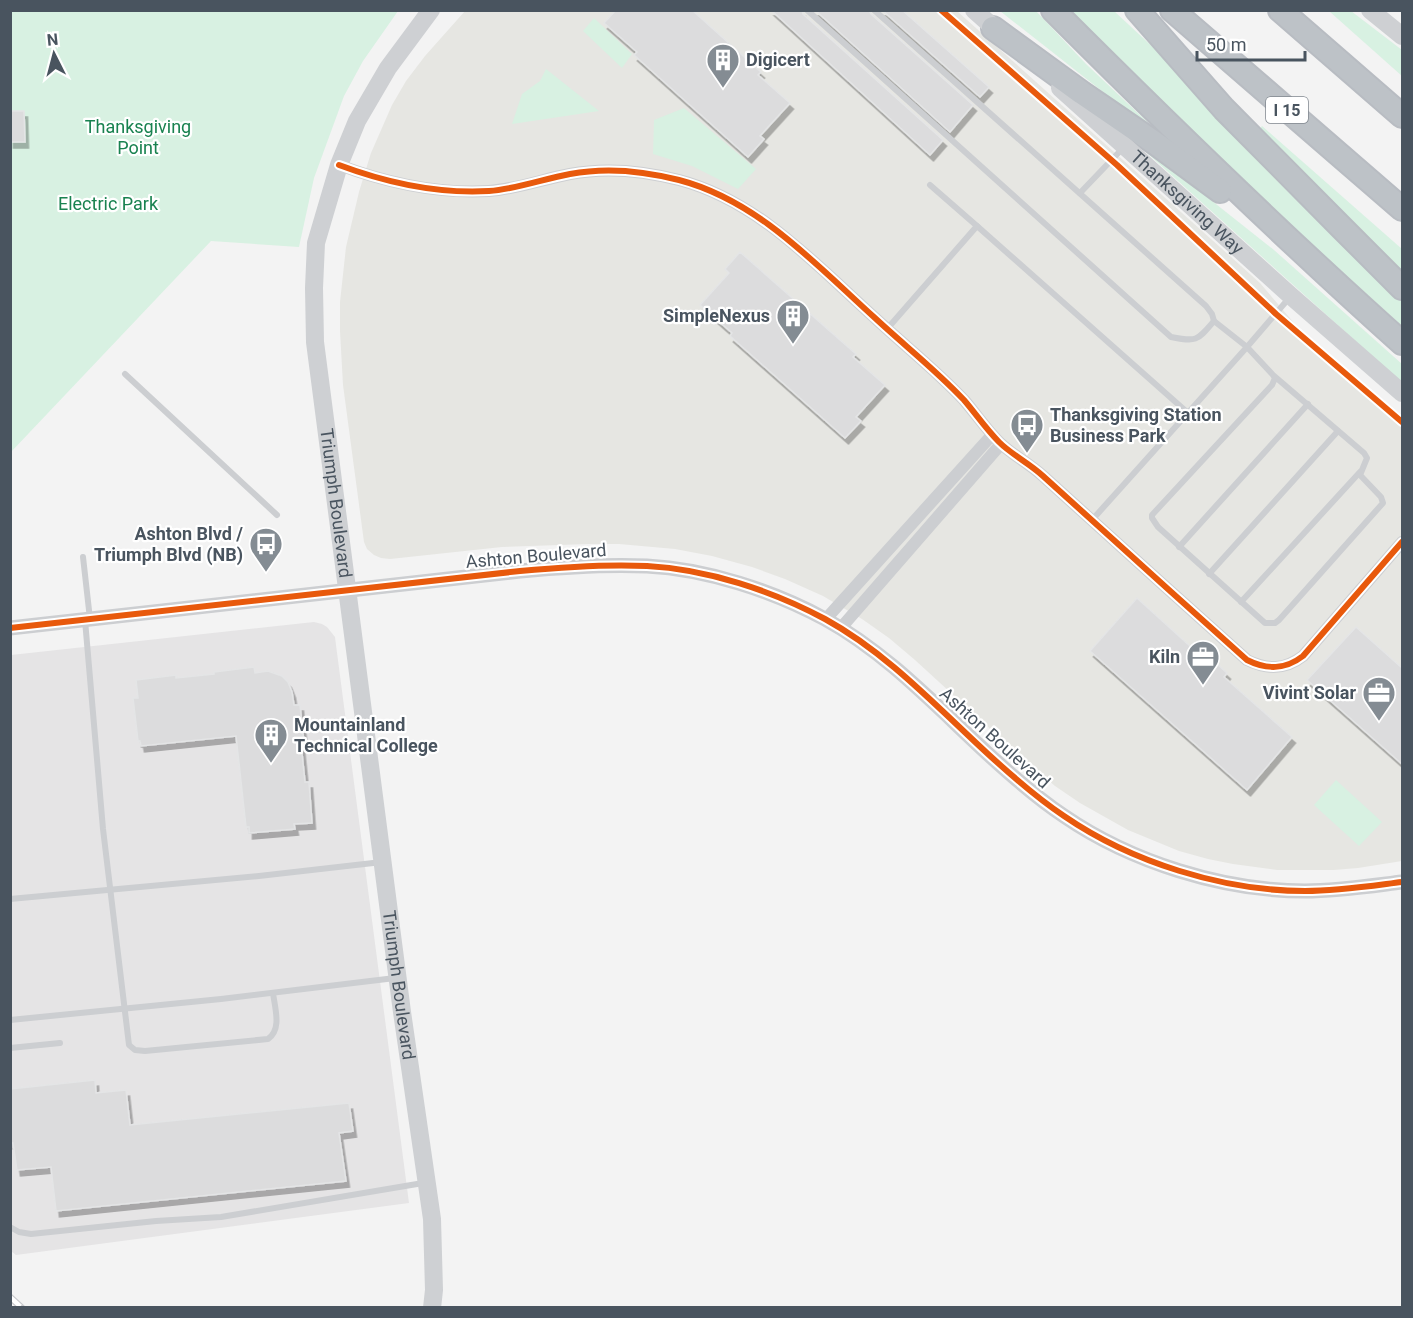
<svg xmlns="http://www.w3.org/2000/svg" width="1413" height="1318" font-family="Roboto,sans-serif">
<defs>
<filter id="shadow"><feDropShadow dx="3.5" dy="6" stdDeviation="0" flood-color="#0004"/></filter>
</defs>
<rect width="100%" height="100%" fill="#f3f3f3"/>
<polygon fill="#e6e6e2" points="465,11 957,11 1260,283 1300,330 1402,420 1402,861 1358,868 1334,870 1277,870 1233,864 1208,859 1179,851 1128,830 1080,803 1055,786 1010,747 915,660 889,638 862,619 823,596 785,579 752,567 712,556 675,549 619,544 589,544 502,547 390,559 381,558 374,555 367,549 364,542 343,385 340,331 340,302 346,247 359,192 371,153 392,105 406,81 425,56"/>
<polygon fill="#e5e4e5" points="314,622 322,624 327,627 335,637 336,645 409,1203 16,1255 11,1251 11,655"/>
<g fill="#d8f1e2">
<polygon points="11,11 398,11 363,61 344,96 314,178 299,247 211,241 11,452"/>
<polygon points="1000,11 1036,11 1086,64 1177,150"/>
<polygon points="1062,11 1114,11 1171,64 1402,302 1402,326 1230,171"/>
<polygon points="1329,11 1351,11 1402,50 1402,76"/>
<polygon points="594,18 632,54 622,68 583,31"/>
<polygon points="546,69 599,111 512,124 522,94 540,81"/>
<polygon points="684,108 756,169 738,189 692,166 653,154 654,120"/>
<polygon points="1262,126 1402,249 1402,280 1259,130"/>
<polygon points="1139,143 1274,250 1402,364 1402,383 1137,144"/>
<polygon points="1336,780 1382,822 1359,846 1314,805"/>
</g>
<g fill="#dcdcdd" stroke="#e4e5e6" stroke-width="1.5" filter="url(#shadow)">
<polygon points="616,10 692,10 761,72 758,75 790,103 760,136 764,139 748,157 634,55 637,52 604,23"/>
<polygon points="771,10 802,10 803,14 943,140 930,155"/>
<polygon points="815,10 869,10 871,14 973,105 950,132"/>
<polygon points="882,10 902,10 989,87 980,97"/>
<polygon points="10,111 24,111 25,142 10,142"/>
<polygon points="740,252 856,354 853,357 885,385 856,417 861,421 845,438 730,336 732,333 700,305 729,273 725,269"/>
<polygon points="1137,598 1212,666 1216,663 1227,673 1224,677 1292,737 1247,790 1090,651"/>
<polygon points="1356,627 1402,668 1402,764 1307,680"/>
<polygon points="254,667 255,673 268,671 282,676 288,682 292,692 294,705 300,705 304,743 301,744 305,782 309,782 312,823 294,824 295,829 249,833 249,827 246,827 236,736 141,746 140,741 138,741 133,698 138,698 136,680 176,675 176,678 214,674 214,672"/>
<polygon points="95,1080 96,1093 126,1090 130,1125 349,1103 353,1131 339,1133 346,1181 56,1211 51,1167 17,1170 13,1143 10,1143 10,1089"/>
</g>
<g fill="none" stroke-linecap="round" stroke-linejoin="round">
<g stroke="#b8bcc2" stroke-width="26">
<g id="motorway">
<path d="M1053,10C1167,124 1282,236 1402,343"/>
<polyline points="1137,10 1224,109 1343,229 1402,288"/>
<polyline points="1172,10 1402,209"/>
<polyline points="1280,10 1402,116"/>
<polyline points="993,28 1082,93 1155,143 1220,191"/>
</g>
</g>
<g stroke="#ccced1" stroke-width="6">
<path d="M807,10L1171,337C1197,342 1197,341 1214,321"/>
<polyline points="874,10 1206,306 1212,314 1214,321 1247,347 1273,375 1275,378 1272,385 1152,515 1152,518 1158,527 1265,623 1275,623 1279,620 1383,503 1381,497 1360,475 1367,458 1364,453 1273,375"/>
<polyline points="1080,193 1123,148"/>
<polyline points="977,226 1188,413"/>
<polyline points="887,329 977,226 930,185"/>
<polyline points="125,374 277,515"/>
<polyline points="1092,520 1247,347 1290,297"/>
<polyline points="1179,547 1308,404"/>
<polyline points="83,557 90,619"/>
<polyline points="1209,574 1338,431"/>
<polyline points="1241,602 1360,472"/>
<path d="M85,620L103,829L129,1045L135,1050L145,1051L268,1039C282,1029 275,1009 273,993"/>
<polyline points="10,899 259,876 382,862"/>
<polyline points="10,1020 221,999 395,978"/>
<polyline points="10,1048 60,1043"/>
<polyline points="10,1227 19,1232 31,1234 156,1221 221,1217 423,1183"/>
</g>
<g stroke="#ccced1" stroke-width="12">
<path d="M339,165C387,183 437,194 489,191C517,189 543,179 570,174C606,167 644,171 679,180C759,201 816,265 875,318C904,345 937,371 964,400C976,414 986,429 999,442C1012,455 1029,463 1043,476C1110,537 1179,599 1247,660C1267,670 1285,670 1303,656L1402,542"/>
<polyline points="825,620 992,435"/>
<polyline points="840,629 1001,444"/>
</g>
<path stroke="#ccced1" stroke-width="15" d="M10,628L520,571C562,567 605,564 647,566C707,569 773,591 825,619C887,653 936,706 988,754C1012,776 1037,798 1064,816C1131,862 1223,891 1305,891C1338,891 1370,886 1402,882"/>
<g stroke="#ced0d3" stroke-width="18">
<path id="s1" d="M431,10L388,68L357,121L339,165L316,243L314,288L315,342L402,1012L432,1219L434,1290L432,1308"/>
<polyline points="974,10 1002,35"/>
<polyline points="1370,10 1402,36"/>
<path id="s2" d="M1060,88L1291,296L1402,393"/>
</g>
<use href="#motorway" stroke="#bdc2c7" stroke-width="22"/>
<g stroke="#c7c8cb" stroke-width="7">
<polyline id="rail" points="10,1297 22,1308"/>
</g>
<use href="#rail" stroke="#fff" stroke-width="4.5" stroke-dasharray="14" stroke-linecap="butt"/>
<g stroke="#fff" stroke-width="10">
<g id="cycleway">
<polyline points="941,10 1117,165 1276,314 1402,422"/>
<path d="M339,165C387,183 437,194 489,191C517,189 543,179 570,174C606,167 644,171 679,180C759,201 816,265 875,318C904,345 937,371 964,400C976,414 986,429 999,442C1012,455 1029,463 1043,476C1110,537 1179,599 1247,660C1267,670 1285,670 1303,656L1402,542"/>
<path d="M10,628L520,571C562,567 605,564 647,566C707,569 773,591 825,619C887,653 936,706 988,754C1012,776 1037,798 1064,816C1131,862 1223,891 1305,891C1338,891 1370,886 1402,882"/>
</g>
</g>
<use href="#cycleway" stroke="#e8590c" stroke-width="6"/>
</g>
<defs>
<g id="building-pin" transform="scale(1.725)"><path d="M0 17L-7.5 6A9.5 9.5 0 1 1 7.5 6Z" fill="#848c93" stroke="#fff"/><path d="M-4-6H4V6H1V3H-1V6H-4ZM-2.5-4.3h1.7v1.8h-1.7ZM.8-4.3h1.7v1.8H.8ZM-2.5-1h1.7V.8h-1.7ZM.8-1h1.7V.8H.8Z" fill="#fff"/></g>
<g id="bus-pin" transform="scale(1.725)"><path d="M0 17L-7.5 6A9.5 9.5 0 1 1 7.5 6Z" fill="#848c93" stroke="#fff"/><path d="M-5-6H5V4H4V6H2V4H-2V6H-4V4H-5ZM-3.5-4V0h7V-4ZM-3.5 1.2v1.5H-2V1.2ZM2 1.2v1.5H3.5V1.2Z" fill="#fff"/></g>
<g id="office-pin" transform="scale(1.725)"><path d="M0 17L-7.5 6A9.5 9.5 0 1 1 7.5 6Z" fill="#848c93" stroke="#fff"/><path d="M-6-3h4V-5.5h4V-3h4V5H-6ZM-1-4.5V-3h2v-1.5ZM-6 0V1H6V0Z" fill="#fff"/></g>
</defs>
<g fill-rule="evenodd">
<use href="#building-pin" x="723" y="60"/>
<use href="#building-pin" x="793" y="316"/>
<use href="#bus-pin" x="1027" y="425"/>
<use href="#bus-pin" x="266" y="544"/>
<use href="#office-pin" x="1203" y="657"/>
<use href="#office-pin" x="1379" y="693"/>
<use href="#building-pin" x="271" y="735"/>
</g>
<g text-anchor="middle" stroke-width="4.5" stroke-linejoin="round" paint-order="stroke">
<rect fill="#fff" stroke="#80878f" stroke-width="1.5" x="1266" y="97" width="42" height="26" rx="4.5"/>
<g font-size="16" font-weight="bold" fill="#49545f">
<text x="1287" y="116">I 15</text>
</g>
<g font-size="18" font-weight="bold" fill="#49545f" stroke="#fff" text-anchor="end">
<text x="746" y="66" text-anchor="start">Digicert</text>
<text x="770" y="322">SimpleNexus</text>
<text x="1050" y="421" text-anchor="start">Thanksgiving Station<tspan x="1050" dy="21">Business Park</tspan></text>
<text x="243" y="540">Ashton Blvd /<tspan x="243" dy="21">Triumph Blvd (NB)</tspan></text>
<text x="1180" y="663">Kiln</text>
<text x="1356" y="699">Vivint Solar</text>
<text x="294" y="731" text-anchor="start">Mountainland<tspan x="294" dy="21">Technical College</tspan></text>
</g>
<g font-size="18" fill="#198250" stroke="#fff">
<text x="138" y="133">Thanksgiving<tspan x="138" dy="21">Point</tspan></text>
<text x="108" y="210">Electric Park</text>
</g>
<g font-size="18" fill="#49545f" stroke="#fff">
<text dy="6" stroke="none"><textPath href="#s2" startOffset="171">Thanksgiving Way</textPath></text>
<text dy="6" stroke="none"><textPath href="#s1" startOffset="524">Triumph Boulevard</textPath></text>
<text transform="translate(536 556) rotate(-5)" y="6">Ashton Boulevard</text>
<text transform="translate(995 738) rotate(42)" y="6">Ashton Boulevard</text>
<text dy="6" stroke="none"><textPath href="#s1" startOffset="1010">Triumph Boulevard</textPath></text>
</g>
</g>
<rect width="1413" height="1318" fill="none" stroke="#49545f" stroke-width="24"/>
<g transform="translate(54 54) rotate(354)" stroke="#ffffff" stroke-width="4.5" paint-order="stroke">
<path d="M0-4.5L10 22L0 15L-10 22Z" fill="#49545f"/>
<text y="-9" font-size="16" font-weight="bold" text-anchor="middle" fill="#49545f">N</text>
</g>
<path d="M1197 51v9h108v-9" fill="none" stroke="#49545f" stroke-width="3"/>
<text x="1206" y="51" font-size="18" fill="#49545f" stroke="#ffffff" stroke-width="4.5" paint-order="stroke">50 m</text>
</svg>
